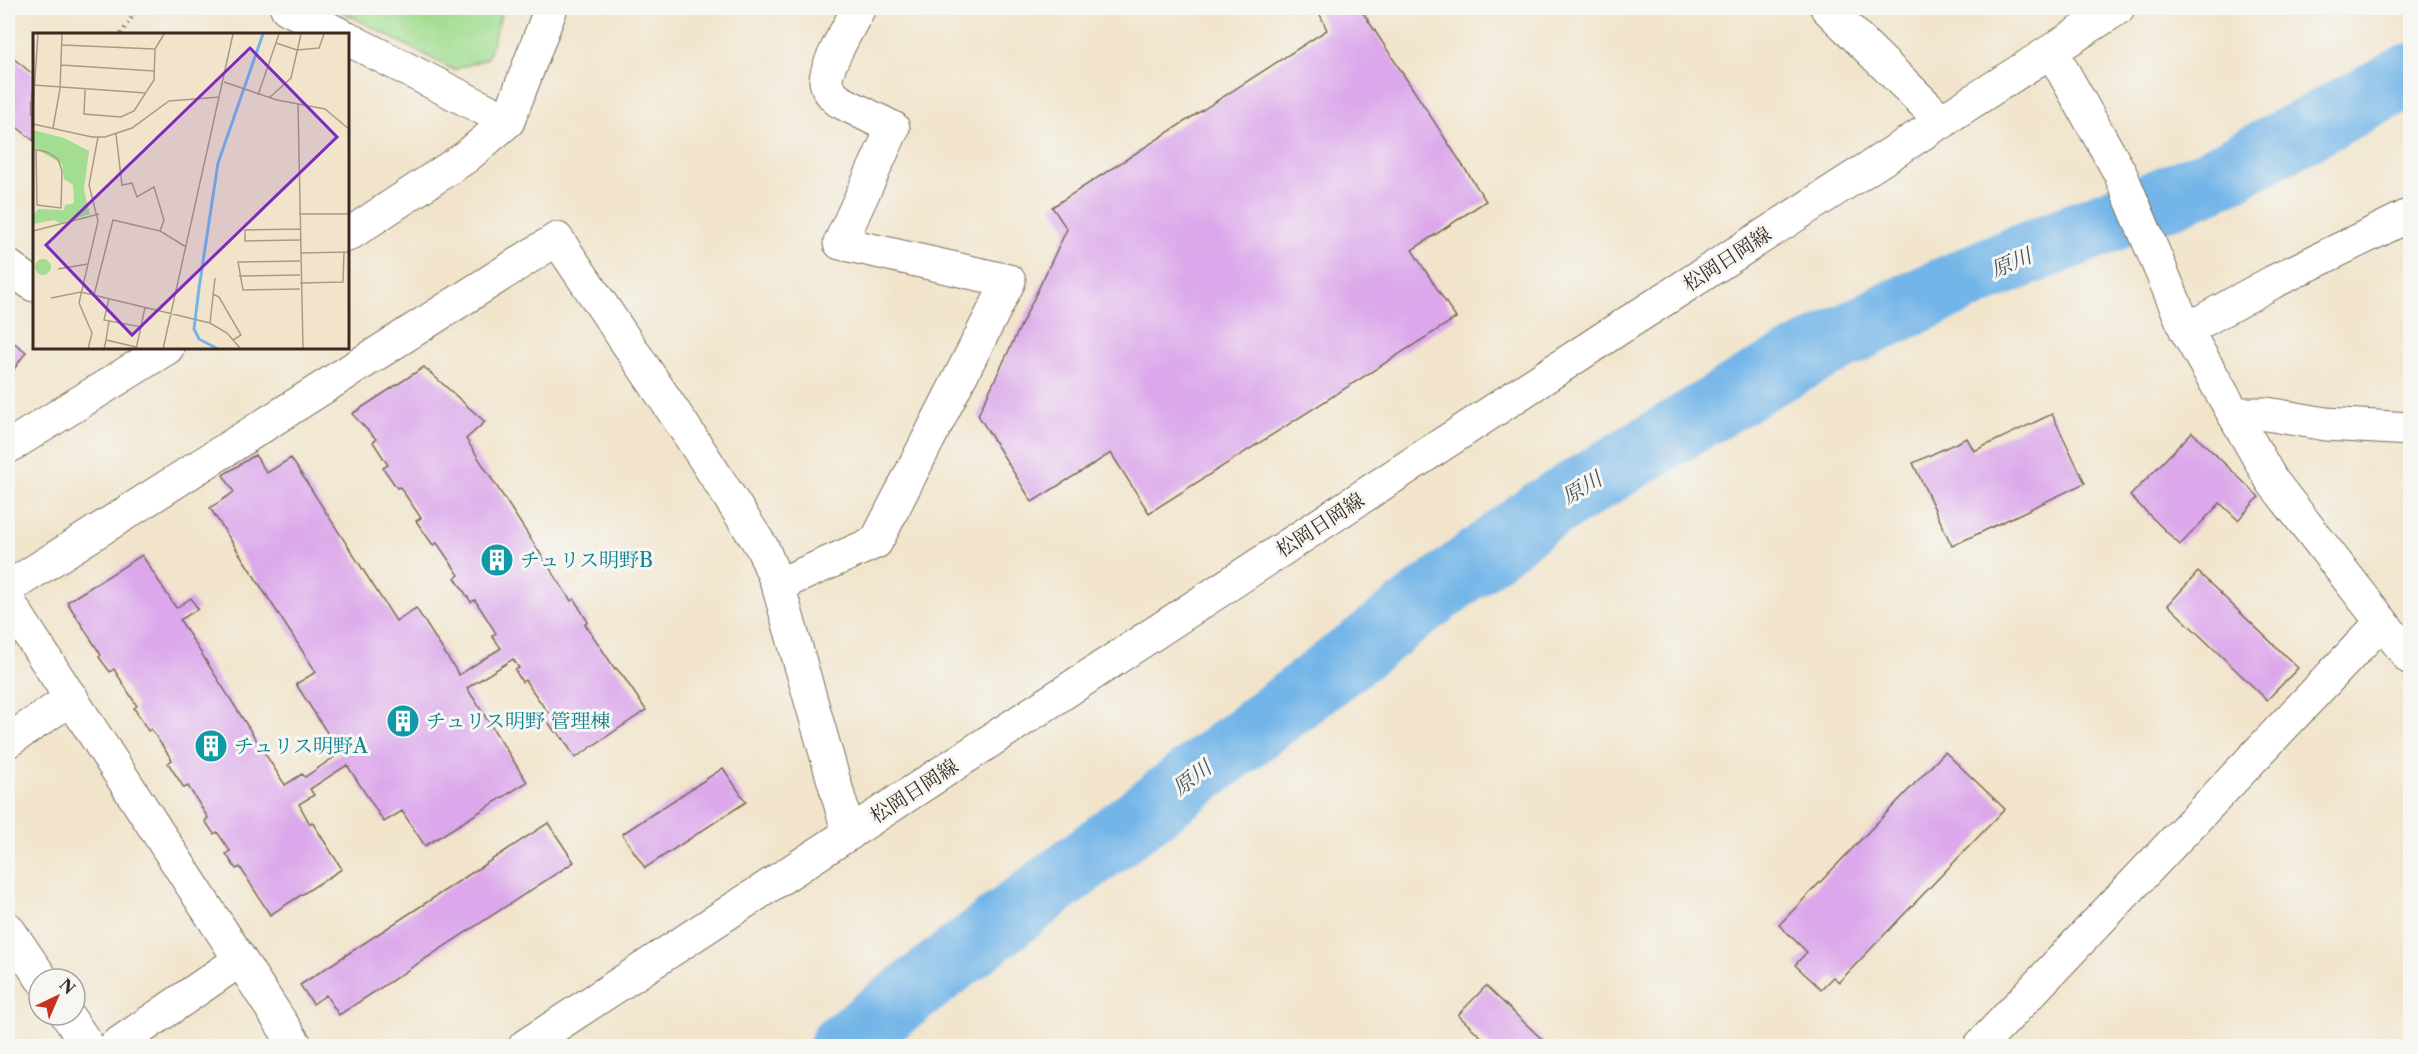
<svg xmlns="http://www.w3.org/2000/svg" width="2418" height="1054" font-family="'Libre Caslon Text','Noto Serif JP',serif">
<rect width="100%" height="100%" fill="#f6f6f2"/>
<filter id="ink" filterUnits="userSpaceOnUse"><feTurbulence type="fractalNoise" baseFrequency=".0167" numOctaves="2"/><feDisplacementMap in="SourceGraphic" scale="12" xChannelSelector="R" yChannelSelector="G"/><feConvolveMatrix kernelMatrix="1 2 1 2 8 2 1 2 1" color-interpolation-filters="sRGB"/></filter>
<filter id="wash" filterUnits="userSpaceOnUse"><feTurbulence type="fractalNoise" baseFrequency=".008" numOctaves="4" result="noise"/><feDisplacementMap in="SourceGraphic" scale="24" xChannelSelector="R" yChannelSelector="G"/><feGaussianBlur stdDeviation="1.35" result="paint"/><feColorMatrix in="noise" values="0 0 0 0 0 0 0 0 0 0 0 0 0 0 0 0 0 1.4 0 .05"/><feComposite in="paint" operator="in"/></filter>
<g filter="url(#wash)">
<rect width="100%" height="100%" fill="#f1e4cb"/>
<polygon fill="#a2dd91" stroke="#6e8458" stroke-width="1.5" points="335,8 503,8 488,58 454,70"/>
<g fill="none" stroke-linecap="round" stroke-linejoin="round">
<polyline stroke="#73b5e8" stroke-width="64" points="841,1046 1537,515 1766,377 1887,315 1992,268 2211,180 2410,75"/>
</g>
<g id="blocks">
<g fill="#dca8eb">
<polygon points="1317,8 1360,8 1486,201 1412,250 1456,318 1149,513 1111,453 1032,502 978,415 1067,229 1052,207 1327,30"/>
<polygon points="8,54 34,75 34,141 8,120"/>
<polygon points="8,338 26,352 8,378"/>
<polygon points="424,367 485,422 466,439 571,601 574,599 588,622 585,624 615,669 616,668 623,676 646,710 575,758 563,738 562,739 557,731 555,732 544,716 548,713 525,680 522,682 515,670 519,668 513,659 467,688 527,782 425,846 402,811 384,822 347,765 310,789 314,795 299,804 310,824 312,822 342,869 270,915 240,867 236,869 226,854 230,851 217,832 214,834 205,821 208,818 188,786 184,788 168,763 172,760 151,729 148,731 134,708 137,706 114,669 110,672 99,657 101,655 67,602 142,555 176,608 191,598 198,609 180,620 285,785 302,774 305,777 340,753 296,684 316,672 210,508 234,492 223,475 255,455 267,473 291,458 396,621 416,608 459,675 501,648 492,636 496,633 475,600 471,602 455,578 459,575 437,543 433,545 416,521 421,518 400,487 397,488 383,468 388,465 373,442 376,439 352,414"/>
<polygon points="2052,414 2085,483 1952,546 1913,463 1967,438 1974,451"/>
<polygon points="2192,432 2259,497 2238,520 2220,503 2180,545 2130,496"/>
<polygon points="2198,572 2298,668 2267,700 2168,605"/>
<polygon points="1945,752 2005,809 1839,982 1833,977 1821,989 1795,965 1807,952 1779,925"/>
<polygon points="723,768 746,802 645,868 622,834"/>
<polygon points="548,823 574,862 339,1015 326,995 313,1004 300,985"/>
<polygon points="1486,986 1549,1046 1491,1046 1458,1015"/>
</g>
</g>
</g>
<g filter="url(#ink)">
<use href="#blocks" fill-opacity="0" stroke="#7b6b5b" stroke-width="1.5"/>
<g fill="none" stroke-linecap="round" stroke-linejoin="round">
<g stroke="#7b6b5b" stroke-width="35">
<g id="street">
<polyline points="287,8 339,34"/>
<polyline points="348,39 508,121"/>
<polyline points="2052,52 2120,173 2186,330 2272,481 2410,658"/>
<polyline points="348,235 466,157 508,121 551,8"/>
<polyline points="8,266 34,285"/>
<polyline points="2186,330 2273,282 2410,215"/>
<polyline points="2234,414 2267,414 2326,424 2410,429"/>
<polyline points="8,447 167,348"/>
<polyline points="8,588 557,239 688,433 763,549 778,585"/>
<polyline points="8,601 296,1046"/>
<polyline points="8,741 72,698"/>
<path d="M849,834L778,585L876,542L1009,281L840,243L893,128L839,101C833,96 827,89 826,81C824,69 852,21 859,8"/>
<polyline points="8,929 42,979"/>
<polyline points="67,1015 88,1046"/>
<polyline points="115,1046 240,960"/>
<polyline points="1980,1046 2382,622"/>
</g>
</g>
<g stroke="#7b6b5b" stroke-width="35">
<g id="secondary">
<polyline points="1827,8 1943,122"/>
<polyline points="525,1046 1615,331 2118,8"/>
</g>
</g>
<polyline stroke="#7b6b5b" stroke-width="4" stroke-dasharray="1.5 4.5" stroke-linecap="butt" points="121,34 138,8"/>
<use href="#street" stroke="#fff" stroke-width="33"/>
<use href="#secondary" stroke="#fff" stroke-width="33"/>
</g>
</g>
<defs>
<g id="building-disc" transform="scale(1.725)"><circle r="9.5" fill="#0f9aa8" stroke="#f6f6f2"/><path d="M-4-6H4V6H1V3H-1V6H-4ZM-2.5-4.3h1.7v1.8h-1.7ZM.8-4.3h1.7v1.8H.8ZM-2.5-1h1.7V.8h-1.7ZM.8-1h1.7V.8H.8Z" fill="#fff"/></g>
</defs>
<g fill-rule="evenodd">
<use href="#building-disc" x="497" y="560"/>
<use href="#building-disc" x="403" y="721"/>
<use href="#building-disc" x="211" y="746"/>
</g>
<g text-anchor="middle" stroke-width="6" stroke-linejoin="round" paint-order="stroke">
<g font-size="20" fill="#3b2a1e" stroke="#f6f6f2">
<text transform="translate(1727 259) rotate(-33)" y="7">松岡日岡線</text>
<text transform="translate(1320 525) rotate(-33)" y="7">松岡日岡線</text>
<text transform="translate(914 791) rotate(-33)" y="7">松岡日岡線</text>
</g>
<g font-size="20" fill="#0d838f" stroke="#f6f6f2" text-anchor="start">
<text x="520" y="567">チュリス明野B</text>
<text x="426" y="728">チュリス明野 管理棟</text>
<text x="234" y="753">チュリス明野A</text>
</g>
<g font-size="21" font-style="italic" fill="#4c545b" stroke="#f6f6f2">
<text transform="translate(2011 263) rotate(-23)" y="7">原川</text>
<text transform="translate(1582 488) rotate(-31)" y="7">原川</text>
<text transform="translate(1192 778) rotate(-37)" y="7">原川</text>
</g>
</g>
<g transform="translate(33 33)">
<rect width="316" height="316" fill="#f1e4cb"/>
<path d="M0,97L31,105L56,118L51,157L57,181L27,190L21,187L0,191V182L5,176L31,177L32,172L41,170L40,152L31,146L29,131L0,114ZM2 234a8 8 0 1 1 16 0a8 8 0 1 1-16 0Z" fill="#a2dd91"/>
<path fill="none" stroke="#73b5e8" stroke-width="3" d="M185,316L166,306L161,296L166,255L185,130L230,1"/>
<path fill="none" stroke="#a89a86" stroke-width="1.5" d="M243,10L264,17L286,15L291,1M29,12L122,16M28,32L121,38M191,49L244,67L292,76L317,97M0,52L113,60M52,57L51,81L88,84L101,78L121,47L122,16L131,1M225,62L246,1M236,65L258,45L268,1M265,71L270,316M0,74L5,1M0,91L59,104H72L99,95L136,68L187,64M20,95L27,56L29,1M83,101L89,152L99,150L104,164L121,154L131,187L127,198L153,214M0,116L3,117L10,118L16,120L25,126L29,138L28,175L4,172L3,117M266,181H317M267,196L212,197V208L267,207M0,198L66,181M267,220L317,219M267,228L205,229L210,257L267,256M25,236L55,231M206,243L267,242M267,250L310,249L311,219M180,261L186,264L208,302L200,307M61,262L80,187L127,198M18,265L48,259L177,290L194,300L208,316M76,266L71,287L108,294L112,274M177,290L182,245M73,307L76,288M55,316L59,300L46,270L65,188L56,152L65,104M71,316L73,307L103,314M103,316L108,294M130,316L200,1"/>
<path fill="#7b2cbf" fill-opacity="0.15" stroke="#7b2cbf" stroke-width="3" d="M217,15L304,104L99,302L13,212Z"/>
<rect width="316" height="316" fill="none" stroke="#3b2a1e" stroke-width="3"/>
</g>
<rect width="2418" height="1054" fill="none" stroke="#f6f6f2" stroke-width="30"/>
<g transform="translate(57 997) rotate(44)"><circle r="28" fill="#f6f6f2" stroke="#aba49d" stroke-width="1.5"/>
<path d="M0-4.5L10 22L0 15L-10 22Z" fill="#c8321e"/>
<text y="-9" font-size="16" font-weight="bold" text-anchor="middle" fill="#3b2a1e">N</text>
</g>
</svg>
